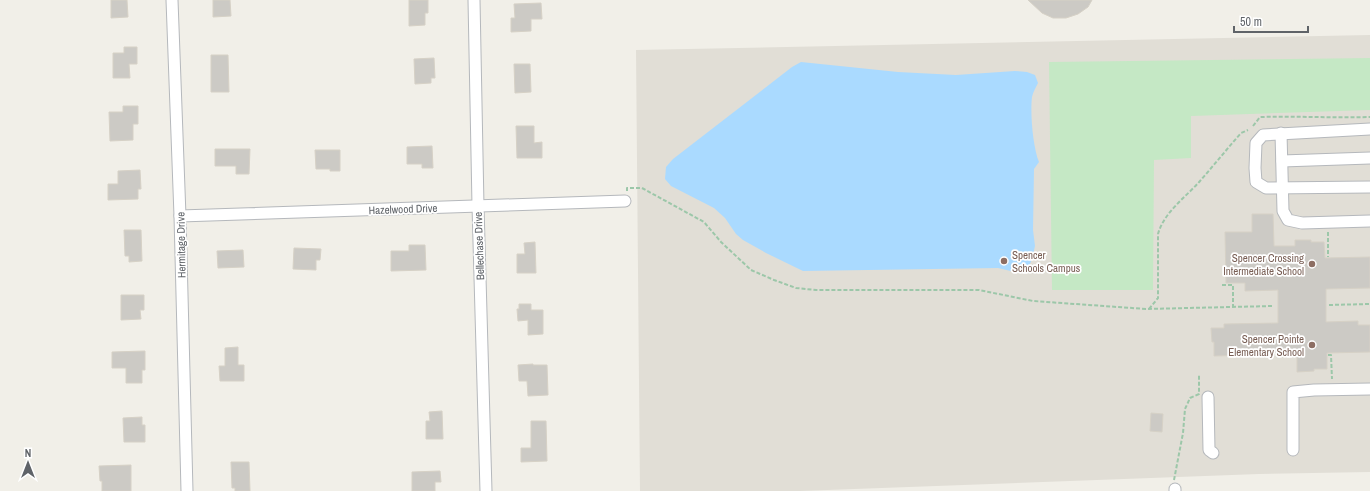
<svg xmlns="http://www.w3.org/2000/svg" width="1370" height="491" font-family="'Archivo Narrow',sans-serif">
<rect width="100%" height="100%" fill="#f1efe8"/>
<polygon fill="#e1ded6" points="1370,35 1370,472 1259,474 800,491 640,491 636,50"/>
<polygon fill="#c5e8c5" points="1370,58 1370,110 1191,116 1191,158 1154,160 1153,290 1052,290 1049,62"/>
<path fill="#aadaff" d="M801,62L898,72L956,75L1015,71L1027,72L1035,75L1038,83C1036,87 1033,92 1032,97C1030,114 1033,147 1039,162L1034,169L1033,230L1035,246L1032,259L1027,271L1019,273L998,268L803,271L766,253L743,240L736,234L725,218L714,208L671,186L665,179L666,167L673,159L792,67Z"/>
<g fill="#cccac5" stroke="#d6d1c6">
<polygon points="111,0 127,0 128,17 111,18"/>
<polygon points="213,0 230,0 231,16 213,17"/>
<polygon points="409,0 428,0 428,13 425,13 425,25 409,26"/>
<polygon points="1028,0 1092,0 1088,7 1078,14 1066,18 1053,18 1042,13"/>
<polygon points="541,3 542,19 531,19 531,31 511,32 511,18 515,18 514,4"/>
<polygon points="124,47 137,47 137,64 129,64 130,78 113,78 113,53 124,53"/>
<polygon points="211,55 228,55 229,92 211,92"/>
<polygon points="434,58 435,78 431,78 431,83 415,84 414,59"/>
<polygon points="514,64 530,64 531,92 515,93"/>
<polygon points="123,106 138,106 138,124 133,124 133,140 110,141 109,112 123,112"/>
<polygon points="516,126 534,126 534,143 542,142 542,158 517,158"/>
<polygon points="432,146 433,168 422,168 422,164 407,164 407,147"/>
<polygon points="215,149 250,149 249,174 236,174 236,166 215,166"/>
<polygon points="315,150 340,150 340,171 330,171 330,169 316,169"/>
<polygon points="140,170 141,189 138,189 138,199 108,200 108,184 118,184 118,171"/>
<polygon points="1252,214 1273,214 1274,246 1295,246 1295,240 1311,240 1311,242 1324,242 1325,258 1370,257 1370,288 1326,289 1326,322 1358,321 1358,325 1370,325 1370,352 1327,353 1327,369 1314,369 1314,371 1297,372 1297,354 1214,356 1214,342 1212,342 1211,328 1224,328 1224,324 1278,323 1278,290 1245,291 1245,283 1226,283 1225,232 1252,232"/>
<polygon points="124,230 141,230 142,261 129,262 129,256 125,256"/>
<polygon points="535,242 536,273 517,273 517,254 525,254 524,243"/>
<polygon points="409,245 425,245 426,270 391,271 391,251 409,251"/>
<polygon points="294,248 321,249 320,260 316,260 316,270 293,269"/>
<polygon points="243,250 244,267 218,268 217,251"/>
<polygon points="121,295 144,295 144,310 140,310 141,319 121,320"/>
<polygon points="519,304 531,304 531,310 543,310 543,334 528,335 528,320 518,321 517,309 519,309"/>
<polygon points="238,347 238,365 244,365 244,381 220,381 219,366 225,366 225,348"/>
<polygon points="145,351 145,370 142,370 142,383 126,383 126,368 112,368 112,352"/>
<polygon points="533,364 533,365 547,365 548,395 528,396 527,381 519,381 518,365"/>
<polygon points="442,411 443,439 426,439 426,421 430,421 429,412"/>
<polygon points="1151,413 1163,414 1162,432 1150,431"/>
<polygon points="142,417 142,425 145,425 145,442 124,442 123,418"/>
<polygon points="531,421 546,421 547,461 521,462 521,448 531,448"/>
<polygon points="231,462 249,462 250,491 235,491 235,488 232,488"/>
<polygon points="131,465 131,491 102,491 102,481 100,481 99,466"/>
<polygon points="440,471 441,482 435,482 435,491 412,491 412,472"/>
</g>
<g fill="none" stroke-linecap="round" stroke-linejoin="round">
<g stroke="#b5b8bc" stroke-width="13">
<g id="minor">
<polyline points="172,0 180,216 187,491"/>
<polyline points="474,0 478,206 486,491"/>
<polyline points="1370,129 1263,135 1256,143 1255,168 1256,182 1266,188 1370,187"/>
<polyline points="1281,133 1283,211 1288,220 1302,223 1370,221"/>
<polyline points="1282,161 1370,158"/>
<polyline points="180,216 625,201"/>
<polyline points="1208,397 1209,450 1213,453"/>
<polyline points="1293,450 1293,392 1314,390 1370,389"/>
<polyline points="1175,489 1175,491"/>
</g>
</g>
<g stroke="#9cc7a9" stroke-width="2" stroke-dasharray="4 2" stroke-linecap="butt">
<path d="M1253,126L1260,117C1297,116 1333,118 1370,117"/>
<polyline points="627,191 627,188 642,188 704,222 721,242 751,270 774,280 796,288 816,290 979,290 1033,301 1146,309 1273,306"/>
<polyline points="1328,232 1328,257"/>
<polyline points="1222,285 1233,285 1233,307"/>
<polyline points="1329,305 1370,304"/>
<path d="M1149,309L1158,298V234C1164,212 1186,197 1200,181C1214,165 1227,149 1241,133L1248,130"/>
<polyline points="1328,355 1331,355 1332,379"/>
<polyline points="1174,480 1183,433 1185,409 1190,398 1199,394 1199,375"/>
</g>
<use href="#minor" stroke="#fff" stroke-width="11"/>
</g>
<g fill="#8d6e63" stroke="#fff" stroke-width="1.5">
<circle cx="1004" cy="261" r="4"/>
<circle cx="1312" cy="264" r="4"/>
<circle cx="1312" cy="345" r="4"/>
</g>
<g text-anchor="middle" stroke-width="3.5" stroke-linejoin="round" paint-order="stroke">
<g font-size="11" fill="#5f6368" stroke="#fff">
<text transform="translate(403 209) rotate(-2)" y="4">Hazelwood Drive</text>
<text transform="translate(181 245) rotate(-91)" y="4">Hermitage Drive</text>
<text transform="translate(479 246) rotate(-92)" y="4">Bellechase Drive</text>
</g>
<g font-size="11" fill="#785e54" stroke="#fff" text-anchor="end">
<text x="1012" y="259" text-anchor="start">Spencer<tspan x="1012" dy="13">Schools Campus</tspan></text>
<text x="1304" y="262">Spencer Crossing<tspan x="1304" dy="13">Intermediate School</tspan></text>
<text x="1304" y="343">Spencer Pointe<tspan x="1304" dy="13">Elementary School</tspan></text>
</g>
</g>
<g transform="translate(28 463)" stroke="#ffffff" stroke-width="3" paint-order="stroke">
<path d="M0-3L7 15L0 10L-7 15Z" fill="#5f6368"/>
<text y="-6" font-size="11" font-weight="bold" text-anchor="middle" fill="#5f6368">N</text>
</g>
<path d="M1234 26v6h74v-6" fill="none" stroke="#5f6368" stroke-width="2"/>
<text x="1240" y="26" font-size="12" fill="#5f6368" stroke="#ffffff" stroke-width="3" paint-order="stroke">50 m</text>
</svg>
